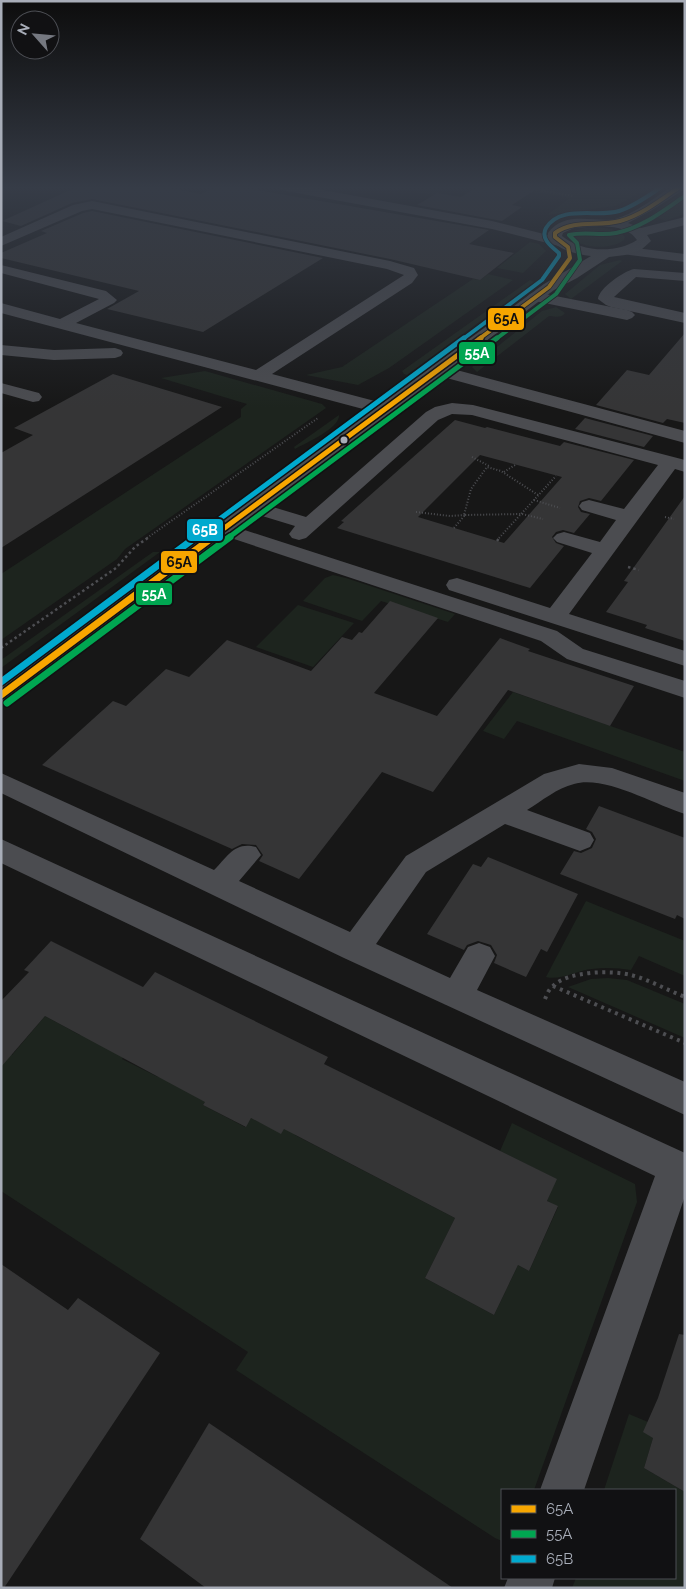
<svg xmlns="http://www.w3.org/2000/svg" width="686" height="1589" font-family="Raleway,sans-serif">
<rect width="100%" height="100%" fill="#171717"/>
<g fill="#1d241e">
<polygon points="383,186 449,186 434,195"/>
<polygon points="501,186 653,186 615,206 547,215 570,198"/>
<polygon points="685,190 685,214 665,221 651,215"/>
<path d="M585,228C598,227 616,227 625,237L624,240C611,250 582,249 570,237L573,231Z"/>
<polygon points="530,242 539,244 546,251 523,273 497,268"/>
<polygon points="620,260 622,261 571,299 565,294 600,265"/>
<polygon points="488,274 513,280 389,368 358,385 306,375 342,367 473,279 480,280"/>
<polygon points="530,280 534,282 407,375 404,374 402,371"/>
<path d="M556,307L565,313C561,319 555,316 549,316L477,372L472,367L542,311Z"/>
<polygon points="205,371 322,404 326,408 125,549 117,559 1,640 1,574 241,417 241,409 247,404 161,378"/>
<path d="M339,415C340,428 306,443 295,449L294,447Z"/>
<polygon points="153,552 160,552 1,668 1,660"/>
<polygon points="333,575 346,578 455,614 448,622 381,601 362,621 303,601 325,578"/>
<polygon points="298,605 354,623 313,667 256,647"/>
<polygon points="513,692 685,752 685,781 517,721 504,739 483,731"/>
<path d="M586,901L685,941V976L639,956L631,970C618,968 605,967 592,969C578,970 560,981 546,977Z"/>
<polygon points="608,978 627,980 685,1004 685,1038 568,987 591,979"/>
<polygon points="98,1015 130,1049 122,1059 158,1077 166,1067 213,1091 203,1105 245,1127 251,1118 281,1133 290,1120 295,1135 455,1218 425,1278 494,1315 518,1265 529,1271 558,1207 547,1201 556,1179 500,1151 512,1123 635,1184 637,1202 534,1490 502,1490 502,1541 495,1538 236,1370 248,1352 1,1191 1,1049 12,1055 45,1016 80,1035"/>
<polygon points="629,1414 648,1422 653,1438 644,1468 685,1492 685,1588 572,1588 576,1578 675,1578 675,1490 604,1490"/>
</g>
<g fill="#353536" fill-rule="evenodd">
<polygon points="79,186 160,186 201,194 217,186 234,186 489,230 469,244 514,253 480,280 390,259 92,199 72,203 21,226 2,221"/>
<polygon points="478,186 541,186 512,205 522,207 502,221 417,205 437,193 461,197"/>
<polygon points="92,211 323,258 203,332 107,309 139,291 1,258 1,253 47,233 41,231 83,213"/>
<polygon points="685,333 685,423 667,419 663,423 596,405 627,370 649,375"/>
<polygon points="113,374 222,407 1,548 1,453 33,435 14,428"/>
<polygon points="585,418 653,436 644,447 575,429"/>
<path d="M455,420L485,428L487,427L560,446L564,442L634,460L601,501L589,498L580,501L578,507L581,512L590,514L574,533L563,530L556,532L552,537L556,543L564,546L530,588L337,528L344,522L341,521ZM480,455L562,477L504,543L418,517Z"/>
<polygon points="685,496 685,641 645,628 647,625 606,612 628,582 624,581"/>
<polygon points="390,601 438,618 374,693 437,716 500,638 530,649 528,651 634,686 610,726 508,690 433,792 382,772 299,879 259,861 263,855 256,845 242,844 232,849 42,765 113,701 126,706 166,669 189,677 227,640 311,671 342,637 352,640 359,632 362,633"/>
<polygon points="599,806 685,838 685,919 677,915 675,919 560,874 574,851 581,853 592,848 596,839 592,832 586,829"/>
<polygon points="488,857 578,894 547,952 541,949 526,977 494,963 497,955 491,945 478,941 467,945 464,950 427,934 473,864 481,867"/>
<polygon points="51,941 143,987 155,972 328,1057 324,1064 557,1179 547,1201 558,1206 529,1271 518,1265 494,1315 425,1278 455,1218 284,1129 281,1134 251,1118 246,1127 203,1105 205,1102 45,1016 1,1067 1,1001 29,972 24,970"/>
<polygon points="1,1264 68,1310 78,1298 160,1353 4,1588 1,1588"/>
<polygon points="679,1334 685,1335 685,1492 644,1468 653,1438 643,1432 658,1398"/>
<polygon points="209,1423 453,1588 206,1588 140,1539"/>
</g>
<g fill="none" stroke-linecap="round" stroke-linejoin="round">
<g stroke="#4d4e52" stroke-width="2" stroke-dasharray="1 2" stroke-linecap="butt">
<polyline points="515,186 573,196"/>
<polyline points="472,457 489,466"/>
<polyline points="504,472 515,465"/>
<polyline points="538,495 501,471 487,467 471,489 464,515 522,514 543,519"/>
<polyline points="534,500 560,508"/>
<polyline points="416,512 450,516 465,515"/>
<polyline points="665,517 674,519"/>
<polyline points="454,528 465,515"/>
<polyline points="147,538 318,418"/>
<polyline points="499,538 556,476"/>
</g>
<g stroke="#4d4e52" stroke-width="2.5" stroke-dasharray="2.5 3" stroke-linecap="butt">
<polyline points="497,541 500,537"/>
<polyline points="628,567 639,570"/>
<polyline points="1,648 116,568 135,547 149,537"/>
</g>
<g stroke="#4d4e52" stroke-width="4" stroke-dasharray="3 4.5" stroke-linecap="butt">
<polyline points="553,986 685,1043"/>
<path d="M545,999C547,994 549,989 553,986C568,971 611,970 631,975C650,980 667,990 685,997"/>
</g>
<g fill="#4b4c50" fill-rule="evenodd">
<polygon points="275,186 301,186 492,221 564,239 566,242 559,246 492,229 281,190"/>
<polygon points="92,201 390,261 414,268 418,275 412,283 272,374 390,405 393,409 390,413 384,414 378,413 1,313 1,303 60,319 99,299 1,273 1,265 106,291 117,300 114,303 76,323 256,370 404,275 387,269 92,209 82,211 1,246 1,237 73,205"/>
<polygon points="627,247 685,254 685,262 622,254 620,251"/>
<path d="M634,269L685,273V281L636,277L614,297L685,313V323L611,307L606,305L598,299C599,288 624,271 634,269Z"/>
<polygon points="535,292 627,310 632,312 635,315 632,318 627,320 530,300 527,297 530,294"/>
<polygon points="1,345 54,350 115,348 121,350 123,353 121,356 115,358 54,360 1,355"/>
<polygon points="438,365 685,431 685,443 432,374 430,370 432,366"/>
<polygon points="1,383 39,393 42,397 39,401 33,402 1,393"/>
<polygon points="452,403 473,405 685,460 685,472 675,469 569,614 685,651 685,666 449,590 446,585 449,580 457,578 550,608 592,553 557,542 553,538 557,534 564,532 600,542 616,520 582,510 579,506 582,502 589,500 624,509 658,465 472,415 452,414 438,420 306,538 299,540 292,538 289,534 295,526 246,511 243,507 246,503 253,501 306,517 426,412 435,407"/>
<polygon points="223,523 557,631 583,649 685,681 685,698 567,659 541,641 216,533 213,529 216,525"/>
<path d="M579,764L612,768L685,793V814C655,805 605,775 574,784C557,788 542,801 527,810L590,833L594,840L590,847L580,851L505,824L426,872L376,944L450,978L468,947L479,943L490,947L495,956L477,990L685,1082V1115L344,958L1,793V773L214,870C228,856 235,841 256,847L261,855L239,881L350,932L406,856L544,774Z"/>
<polygon points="1,839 685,1153 685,1196 584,1490 540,1490 655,1176 1,863"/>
<polygon points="508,1578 555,1578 552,1588 504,1588"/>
</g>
<path fill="#4d4f52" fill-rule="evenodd" d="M673,186H685V189L652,210L628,223L641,228L685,217V225L647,235L651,241L641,250L625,255L609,257L577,278L554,290L10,701L1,703V683L544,284L591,256C575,254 558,250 548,237V233C565,210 594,223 615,219C635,214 655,197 673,186ZM602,226C615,227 629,228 637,240C616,254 581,252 562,236L563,233L574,228Z"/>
<g stroke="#111113" stroke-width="5.5">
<path id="bus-1-far2" d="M479,339L549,287L570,258L568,247L555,237V233C575,219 597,227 620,221C642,215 662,199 681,186"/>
</g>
<g stroke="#111113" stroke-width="8">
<polyline id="bus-1-far1" points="211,538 481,338"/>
</g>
<g stroke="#111113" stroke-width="10">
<polyline id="bus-1" points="1,695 213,537"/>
</g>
<g stroke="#111113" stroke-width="5.5">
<path id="bus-2-far2" d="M496,339L556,294L580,260L577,243L569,235C585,231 600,236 616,233C642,228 664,210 685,196"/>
</g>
<g stroke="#111113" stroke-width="8">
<polyline id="bus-2-far1" points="228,538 497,338"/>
</g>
<g stroke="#111113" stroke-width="10">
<polyline id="bus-2" points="7,703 230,537"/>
</g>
<g stroke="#111113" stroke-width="5.5">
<path id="bus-3-far2" d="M463,339L542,280L559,256V253C552,247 540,239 546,228C561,204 597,218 619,211C635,206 649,195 663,186"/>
</g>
<g stroke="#111113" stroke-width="8">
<polyline id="bus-3-far1" points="194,538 464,338"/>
</g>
<g stroke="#111113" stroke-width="10">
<polyline id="bus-3" points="1,682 196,537"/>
</g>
<use href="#bus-1-far2" stroke="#f7a600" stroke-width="4"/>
<use href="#bus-1-far1" stroke="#f7a600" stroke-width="5"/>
<use href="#bus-1" stroke="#f7a600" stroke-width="7"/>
<use href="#bus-2-far2" stroke="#00a651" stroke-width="4"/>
<use href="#bus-2-far1" stroke="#00a651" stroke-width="5"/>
<use href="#bus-2" stroke="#00a651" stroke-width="7"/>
<use href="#bus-3-far2" stroke="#00a9ce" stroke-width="4"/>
<use href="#bus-3-far1" stroke="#00a9ce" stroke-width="5"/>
<use href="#bus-3" stroke="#00a9ce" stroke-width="7"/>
</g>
<linearGradient id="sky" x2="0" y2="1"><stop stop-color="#0d0d0d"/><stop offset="0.46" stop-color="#363c47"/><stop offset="1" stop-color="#363c47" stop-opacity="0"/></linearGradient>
<rect width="686" height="408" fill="url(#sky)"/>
<circle fill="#a8adb8" stroke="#111113" stroke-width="2" cx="344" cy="440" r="4.5"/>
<g stroke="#111113" stroke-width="2">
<rect x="487" y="307" width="38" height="24" rx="5" fill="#f7a600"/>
<rect x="458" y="341" width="38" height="24" rx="5" fill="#00a651"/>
<rect x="186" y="518" width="38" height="24" rx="5" fill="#00a9ce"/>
<rect x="160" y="550" width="38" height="24" rx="5" fill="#f7a600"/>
<rect x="135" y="582" width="38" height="24" rx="5" fill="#00a651"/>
</g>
<g font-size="14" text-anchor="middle" font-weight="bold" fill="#fff">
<text x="477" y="358">55A</text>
<text x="205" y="535">65B</text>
<text x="154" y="599">55A</text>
</g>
<g font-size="14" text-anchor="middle" font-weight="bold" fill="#111">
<text x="506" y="324">65A</text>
<text x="179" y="567">65A</text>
</g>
<rect width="686" height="1589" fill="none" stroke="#a8adb8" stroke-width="5"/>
<rect x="501" y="1489" width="175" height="90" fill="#111113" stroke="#4d4f55"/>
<rect x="511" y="1505" width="25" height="8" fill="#f7a600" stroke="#4d4f55"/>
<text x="546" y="1514" font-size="15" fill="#a8adb8">65A</text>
<rect x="511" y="1530" width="25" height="8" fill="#00a651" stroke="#4d4f55"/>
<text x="546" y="1539" font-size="15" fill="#a8adb8">55A</text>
<rect x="511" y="1555" width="25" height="8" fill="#00a9ce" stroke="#4d4f55"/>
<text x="546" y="1564" font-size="15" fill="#a8adb8">65B</text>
<g transform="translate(35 35) rotate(297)"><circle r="24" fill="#111113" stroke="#4d4f55"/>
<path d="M0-4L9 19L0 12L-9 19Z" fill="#757880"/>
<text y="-8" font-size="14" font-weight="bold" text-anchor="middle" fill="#a8adb8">N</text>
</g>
</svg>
